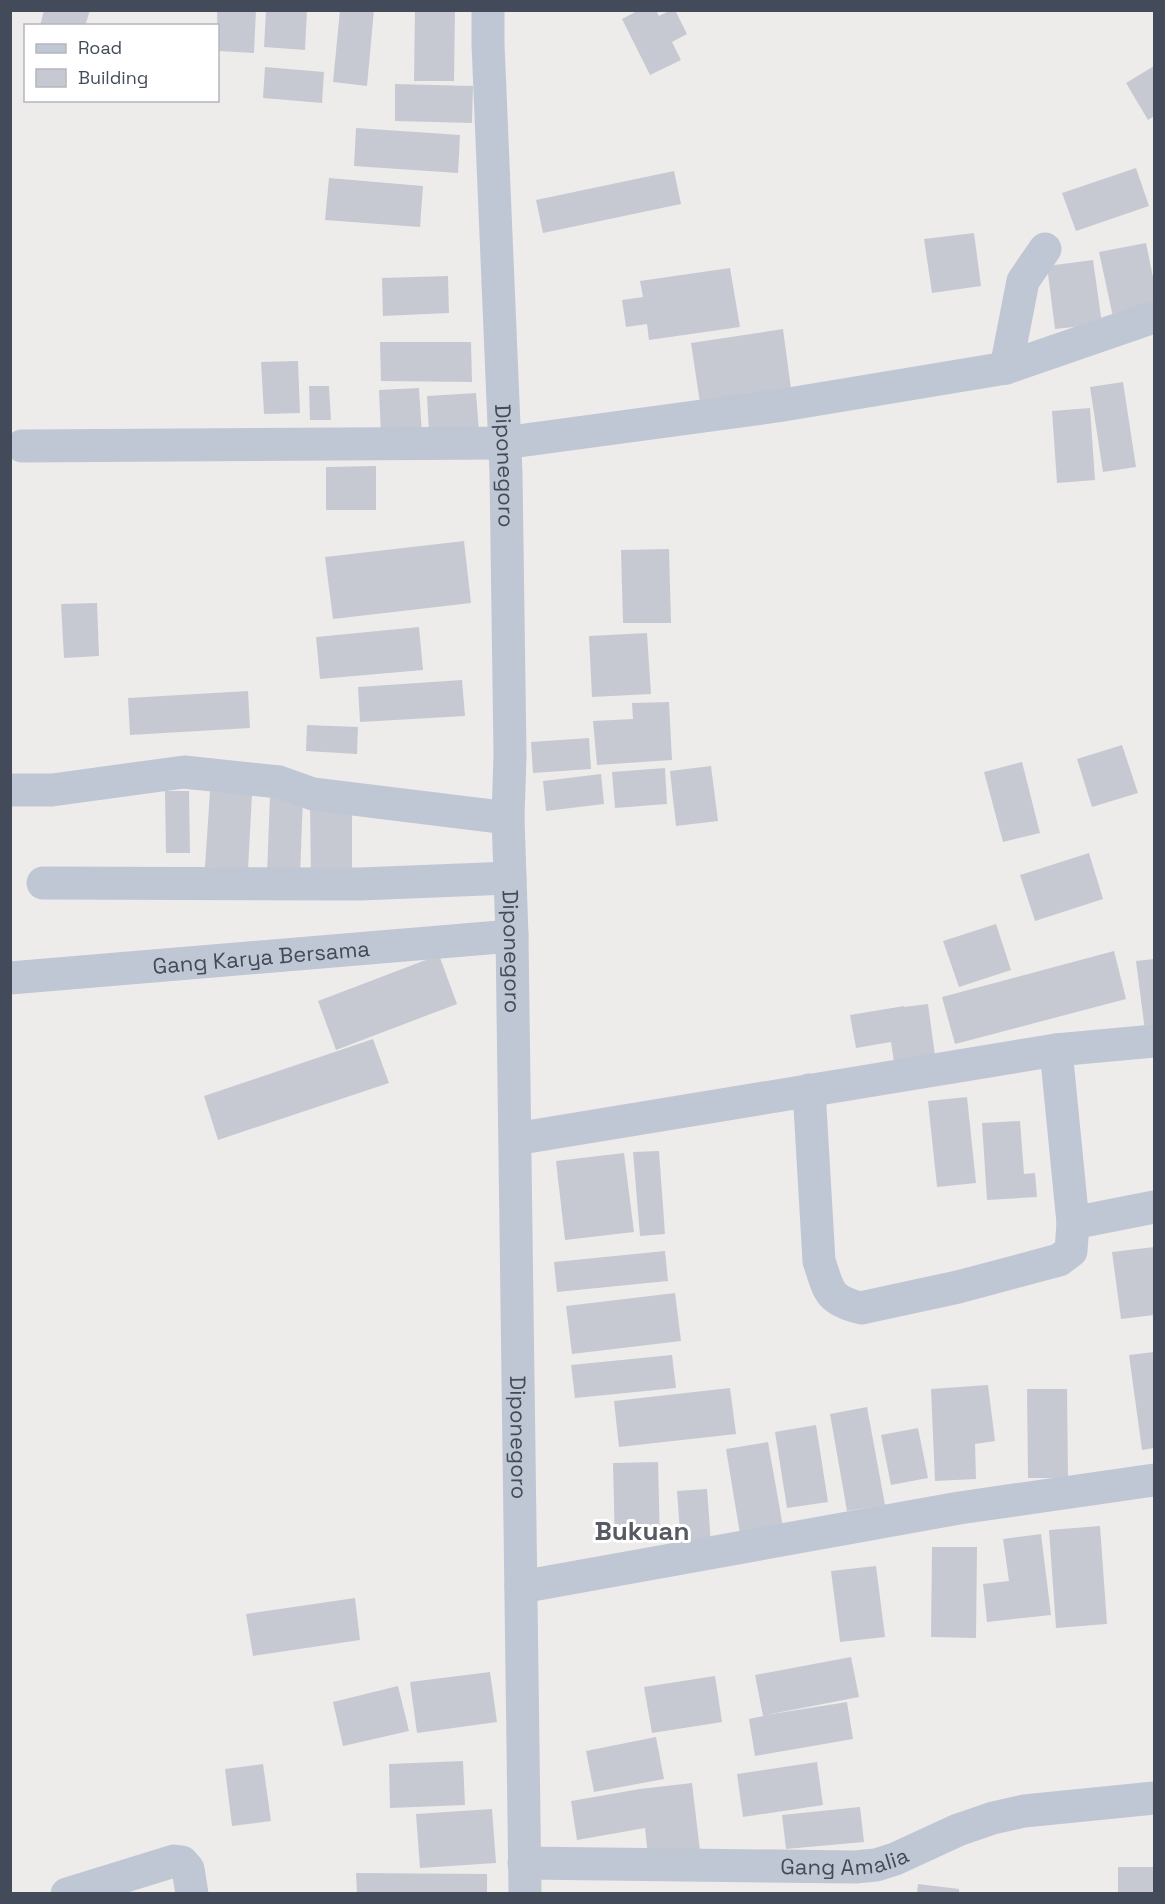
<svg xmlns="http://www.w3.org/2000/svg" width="1165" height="1904" font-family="'Space Grotesk',sans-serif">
<rect width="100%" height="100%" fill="#eeebeb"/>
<g fill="#c7c9d2">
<polygon points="44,10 90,10 85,26 40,26"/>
<polygon points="217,10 256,10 254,53 218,51"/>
<polygon points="266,10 307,10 305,50 264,47"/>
<polygon points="340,10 374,10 367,86 333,82"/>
<polygon points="415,10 455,10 454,81 414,81"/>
<polygon points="639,10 656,10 659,16 671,10 675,10 687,34 672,42 681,60 650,75 622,19"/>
<polygon points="1154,66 1154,116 1148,120 1126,83"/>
<polygon points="265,67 324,72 322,103 263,98"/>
<polygon points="395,84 473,86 472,123 395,121"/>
<polygon points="356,128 460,135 458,173 354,166"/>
<polygon points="1136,168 1149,206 1076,231 1062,193"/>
<polygon points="674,171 681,204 543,233 536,200"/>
<polygon points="329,178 423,186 420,227 325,220"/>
<polygon points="974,233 981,286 932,293 924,239"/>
<polygon points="1146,243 1154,282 1154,308 1113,317 1099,252"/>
<polygon points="1093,260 1102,324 1055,329 1047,266"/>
<polygon points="730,268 740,327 649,340 647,324 626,327 622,300 643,297 640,281"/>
<polygon points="448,276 449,313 383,316 382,278"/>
<polygon points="783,329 791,389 700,403 691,343"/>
<polygon points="380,342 471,342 472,382 381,381"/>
<polygon points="298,361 300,413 264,414 261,362"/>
<polygon points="1123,382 1136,467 1103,472 1090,387"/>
<polygon points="309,386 329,386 331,420 310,420"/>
<polygon points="419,388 422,434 381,436 379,390"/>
<polygon points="476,393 479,432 429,434 427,396"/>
<polygon points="1090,408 1095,480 1057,483 1052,411"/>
<polygon points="376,466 376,510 326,510 326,467"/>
<polygon points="464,541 471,603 333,619 325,557"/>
<polygon points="669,549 671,623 623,623 621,550"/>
<polygon points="97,603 99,656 64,658 61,604"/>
<polygon points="419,627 423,670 320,679 316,637"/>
<polygon points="647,633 651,694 592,697 589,636"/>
<polygon points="462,680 465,716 360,722 358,687"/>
<polygon points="248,691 250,728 130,735 128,698"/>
<polygon points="669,702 672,760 597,765 593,721 633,719 632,703"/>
<polygon points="307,725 358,727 357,754 306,751"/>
<polygon points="589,738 591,769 533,773 531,742"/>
<polygon points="1122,745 1138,793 1092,807 1077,759"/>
<polygon points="1022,762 1040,833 1003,842 984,772"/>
<polygon points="711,766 718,821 676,826 670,771"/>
<polygon points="665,768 667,804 615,808 612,772"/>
<polygon points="601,774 604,804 546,811 543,781"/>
<polygon points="165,791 189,791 190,853 166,853"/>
<polygon points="210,791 252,794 248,870 205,867"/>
<polygon points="270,796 303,797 300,876 267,874"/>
<polygon points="310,805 352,805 352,879 311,879"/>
<polygon points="1089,853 1103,899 1035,921 1020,875"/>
<polygon points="996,924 1011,970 959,987 943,941"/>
<polygon points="1114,951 1126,999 955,1044 942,997"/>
<polygon points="439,955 457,1004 336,1050 318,1001"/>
<polygon points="1154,959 1154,1029 1145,1031 1136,961"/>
<polygon points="928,1004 936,1063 895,1069 891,1042 856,1048 850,1015 904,1006 904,1007"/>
<polygon points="373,1039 389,1083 218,1140 204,1096"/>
<polygon points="967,1097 976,1183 937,1187 928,1101"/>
<polygon points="1020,1121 1024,1174 1035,1173 1037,1197 987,1200 982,1123"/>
<polygon points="659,1151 665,1234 640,1236 633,1152"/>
<polygon points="624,1153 634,1232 565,1240 556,1161"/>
<polygon points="1154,1247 1154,1315 1121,1319 1112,1252"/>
<polygon points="665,1251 668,1281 557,1292 554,1262"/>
<polygon points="675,1293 681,1341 572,1354 566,1306"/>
<polygon points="1154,1352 1154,1448 1142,1450 1129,1355"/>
<polygon points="672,1355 676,1388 575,1398 571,1365"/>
<polygon points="988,1385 995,1441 975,1444 976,1479 935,1481 931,1389"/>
<polygon points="730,1388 736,1434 619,1447 614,1401"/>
<polygon points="1027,1389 1067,1389 1068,1478 1028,1478"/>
<polygon points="867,1407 885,1505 847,1511 830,1414"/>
<polygon points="816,1425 828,1502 787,1508 775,1432"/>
<polygon points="918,1428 928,1478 891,1485 881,1435"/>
<polygon points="768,1442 783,1527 740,1534 726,1449"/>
<polygon points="658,1462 660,1542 615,1543 613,1463"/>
<polygon points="707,1489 711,1544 681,1547 677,1491"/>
<polygon points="1100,1526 1107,1624 1056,1628 1049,1530"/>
<polygon points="1041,1534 1051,1615 987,1622 983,1584 1009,1581 1003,1539"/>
<polygon points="932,1547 977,1547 976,1638 931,1637"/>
<polygon points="876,1566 885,1637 840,1642 831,1571"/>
<polygon points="355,1598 360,1640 253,1656 246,1614"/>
<polygon points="851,1657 859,1697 766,1715 847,1702 853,1739 755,1756 749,1719 763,1716 755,1675"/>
<polygon points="490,1672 497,1722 417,1733 410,1682"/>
<polygon points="715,1676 722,1722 652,1733 644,1687"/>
<polygon points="398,1686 409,1731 343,1746 333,1702"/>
<polygon points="656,1737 664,1779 594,1792 586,1751"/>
<polygon points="463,1761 465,1805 390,1808 389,1764"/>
<polygon points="817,1762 823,1805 743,1817 737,1774"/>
<polygon points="263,1764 271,1821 232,1826 225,1769"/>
<polygon points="692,1783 700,1851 648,1857 645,1828 577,1840 571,1801 640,1789"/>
<polygon points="860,1807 864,1842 786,1849 782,1815"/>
<polygon points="492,1809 496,1863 420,1868 416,1814"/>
<rect x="1118" y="1867" width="36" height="27"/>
<polygon points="356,1873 487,1874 487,1894 357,1894"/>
<polygon points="918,1884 959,1889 959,1894 917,1894"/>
</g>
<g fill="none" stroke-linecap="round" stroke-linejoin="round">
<g stroke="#c0c7d4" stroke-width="33">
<path id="s1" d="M488,10V44L506,473L510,755L508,818L512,936L525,1894"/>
<polyline points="1006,368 1023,281 1045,249"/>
<polyline points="22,446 504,443 777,406 1006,368 1154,317"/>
<polyline points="10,790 52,790 184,772 279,782 313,794 508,818"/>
<polyline points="43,883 360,884 510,878"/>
<path id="s2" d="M10,978L512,936"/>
<path d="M809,1090L819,1261C829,1291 828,1300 861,1308L958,1287L1059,1260L1071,1251L1073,1223L1056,1050"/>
<polyline points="515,1139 1056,1050 1154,1041"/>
<polyline points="1073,1223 1154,1207"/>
<polyline points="521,1587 959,1508 1154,1480"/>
<path id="s3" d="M524,1863L855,1867L876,1865L895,1859L958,1830L993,1818L1024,1811L1154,1798"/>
<polyline points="67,1894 174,1861 182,1862 188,1869 192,1894"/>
</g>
</g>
<g text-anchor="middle" stroke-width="6" stroke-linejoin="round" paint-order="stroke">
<g font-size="22" fill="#434b5a" stroke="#fff">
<text dy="8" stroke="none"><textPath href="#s1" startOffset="456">Diponegoro</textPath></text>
<text dy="8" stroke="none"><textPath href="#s1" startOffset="942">Diponegoro</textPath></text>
<text dy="8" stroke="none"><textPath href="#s2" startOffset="252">Gang Karya Bersama</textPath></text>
<text dy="8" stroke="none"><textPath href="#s1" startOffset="1428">Diponegoro</textPath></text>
<text dy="8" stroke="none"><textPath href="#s3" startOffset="321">Gang Amalia</textPath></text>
</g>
<g font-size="26" font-weight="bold" fill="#585a61" stroke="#fff">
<text x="642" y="1540">Bukuan</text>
</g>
</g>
<rect width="1165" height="1904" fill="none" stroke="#434b5a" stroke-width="24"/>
<rect x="24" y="24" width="195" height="78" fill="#ffffff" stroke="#b4b7bd" stroke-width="1.5"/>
<rect x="36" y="44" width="30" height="9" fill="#c0c7d4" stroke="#b4b7bd" stroke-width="1.5"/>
<text x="78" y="54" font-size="18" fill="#434b5a">Road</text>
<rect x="36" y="69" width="30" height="18" fill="#c7c9d2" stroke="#b4b7bd" stroke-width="1.5"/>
<text x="78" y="84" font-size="18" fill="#434b5a">Building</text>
</svg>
